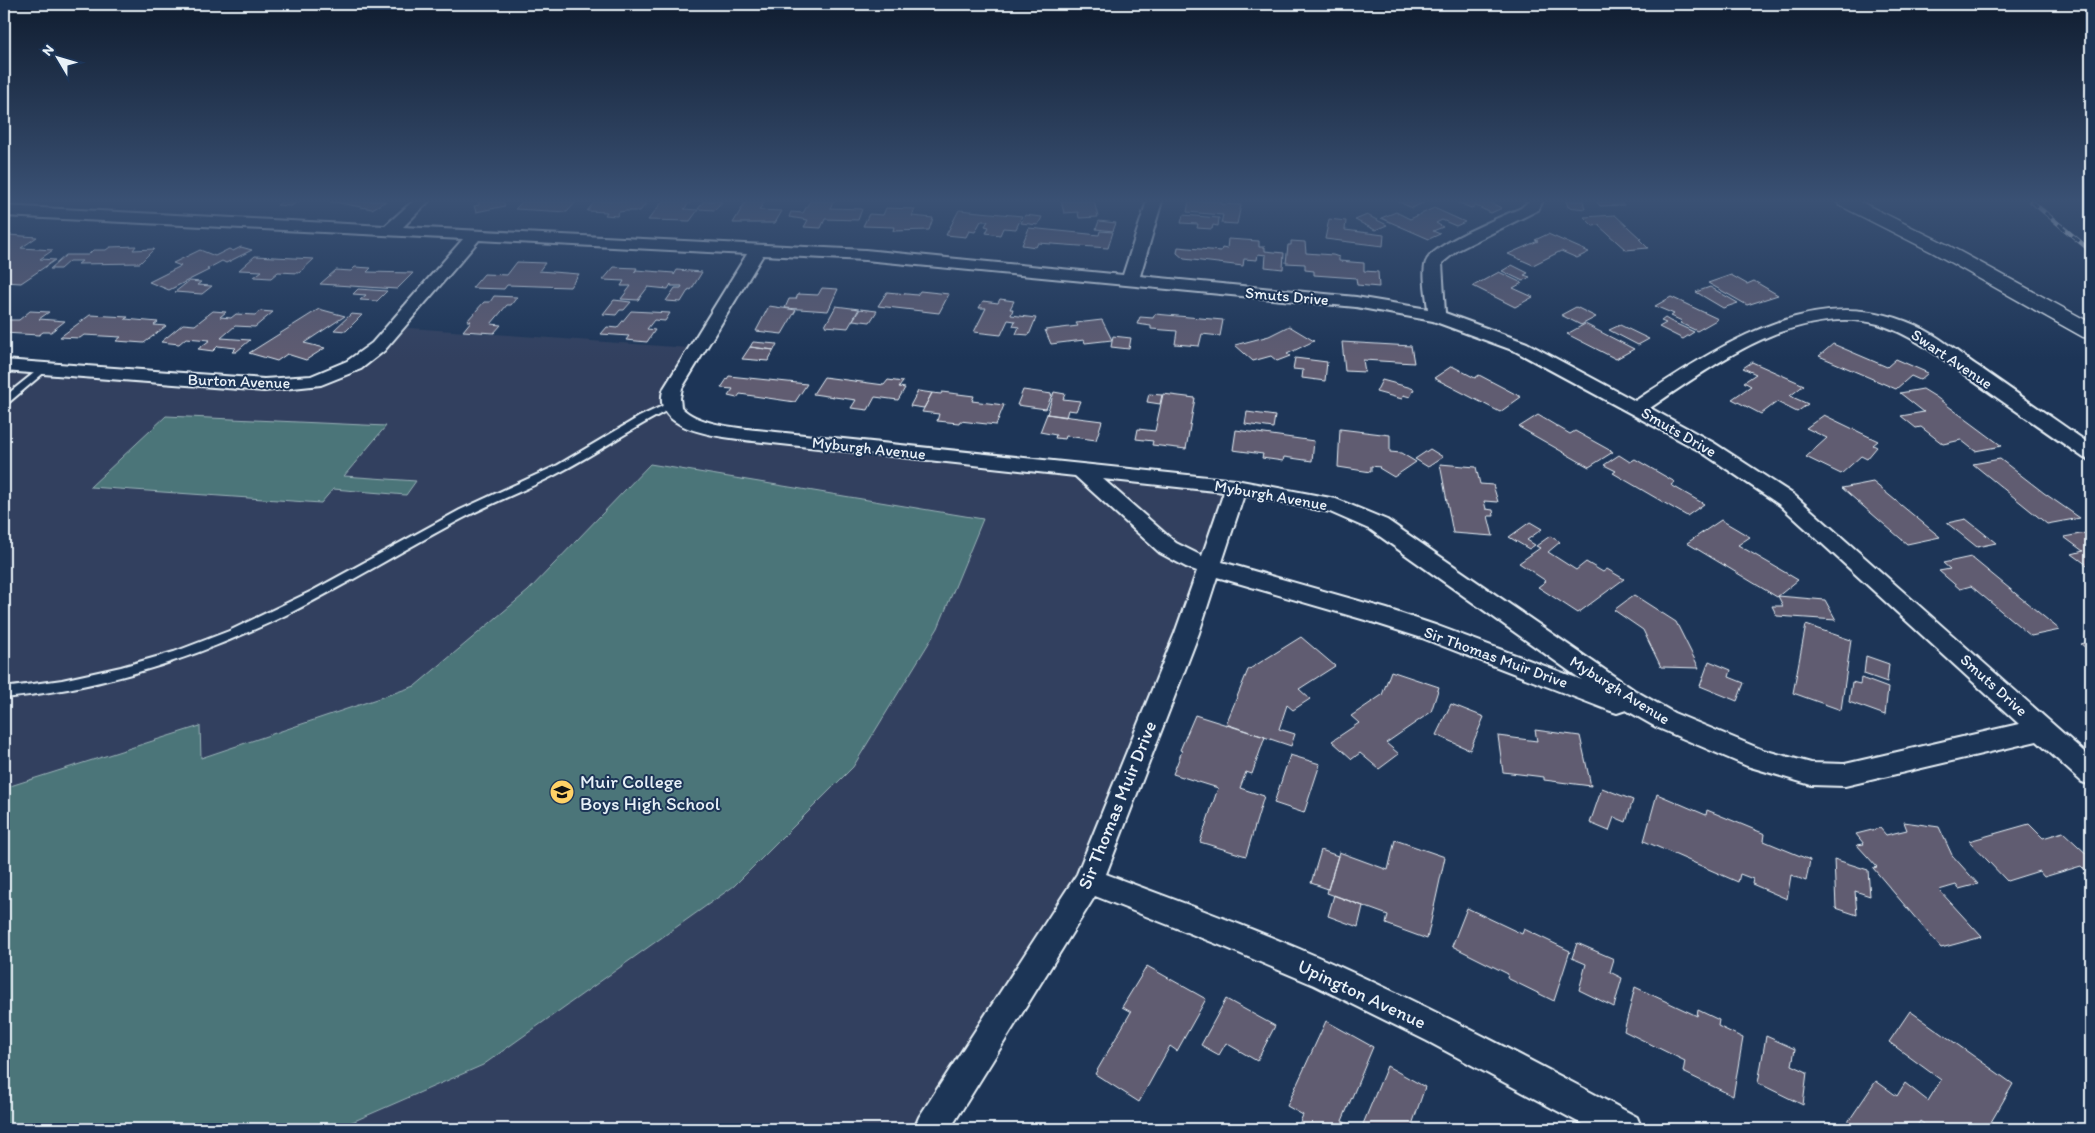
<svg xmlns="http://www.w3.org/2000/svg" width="2095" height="1133" viewBox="0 0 2095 1133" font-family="Itim,sans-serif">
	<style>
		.built { fill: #31415f }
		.green { fill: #4b7479; stroke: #9ab2b8 }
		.building { fill: #615c71; stroke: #e8f1f8 }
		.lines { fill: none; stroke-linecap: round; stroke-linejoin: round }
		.lane-casing { stroke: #e8f1f8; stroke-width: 4 }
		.street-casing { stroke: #e8f1f8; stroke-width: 4 }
		.secondary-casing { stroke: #e8f1f8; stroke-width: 3 }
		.lane { fill: #1d3557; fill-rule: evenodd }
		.street { fill: #1d3557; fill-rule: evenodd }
		.secondary { fill: #1d3557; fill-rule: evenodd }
		.rail-casing { stroke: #e8f1f8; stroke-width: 4.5 }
		.rail { stroke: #1d3557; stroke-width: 3; stroke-dasharray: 9; stroke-linecap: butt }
		.labels { text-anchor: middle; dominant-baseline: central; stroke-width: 4; stroke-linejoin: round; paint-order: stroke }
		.street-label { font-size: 16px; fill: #e8f1f8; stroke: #1d3557 }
		.near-poi-label { font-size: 19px; fill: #e8f1f8; stroke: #1d3557; text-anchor: start }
		.near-street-label { font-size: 19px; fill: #e8f1f8; stroke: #1d3557 }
	</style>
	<rect width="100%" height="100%" fill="#1d3557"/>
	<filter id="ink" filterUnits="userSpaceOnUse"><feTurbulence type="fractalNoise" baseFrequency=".02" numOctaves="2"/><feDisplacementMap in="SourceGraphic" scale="10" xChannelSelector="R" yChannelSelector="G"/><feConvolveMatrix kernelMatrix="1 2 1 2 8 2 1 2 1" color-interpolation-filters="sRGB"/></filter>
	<g filter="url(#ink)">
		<path class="built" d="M396 327 703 349 676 387 677 412 722 432 1239 487 1087 879 981 1058 935 1129H4V369L267 386 348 368Z"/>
		<path class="green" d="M166 416 386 426 344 476 416 481 406 495 333 489 321 503 90 487Z
			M650 464 983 519 938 628 853 767 734 886 483 1065 336 1129H4V788L200 726 201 758 415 686 528 591Z"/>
		<path class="building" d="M283 201H299L291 206 277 205Z
			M329 201H386L372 209Z
			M478 201H503L505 206 476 212 474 206 479 205Z
			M523 201H577L567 212 515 209Z
			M595 201H648L640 211H626L619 212 617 216 605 215 607 212 587 211Z
			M663 201H691L684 209 698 210 690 221 648 220Z
			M704 201H722L715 210 698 209Z
			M746 201H765L759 210 782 211 775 223H733Z
			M810 201H834L830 208 862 209 858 220 825 219 821 228 804 227 808 220 789 217 791 212 803 213Z
			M1061 201H1094L1098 217 1079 218 1078 212 1064 213Z
			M1189 201H1221L1220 204 1241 205 1237 224 1221 223 1223 215 1187 212Z
			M1397 201H1422L1425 202 1412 208Z
			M1455 201H1486L1502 208 1491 213 1476 206 1471 208Z
			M1566 201H1583L1585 209 1568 207Z
			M1596 201H1620L1624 205 1600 206Z
			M886 208 915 209 912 216 933 218 929 230 893 231 894 227 863 226 869 214 883 215Z
			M1434 208 1465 222 1456 226 1442 220 1436 223 1443 227 1433 231 1440 234 1429 239 1381 218 1396 212 1410 219Z
			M959 210 1012 215 1022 216 1016 229 1003 228 1000 235 986 233 989 227 985 226 988 221H981L975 232 969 231 966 237 946 235Z
			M1025 215 1042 217 1038 225 1021 223Z
			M1183 215 1219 218 1218 226 1213 225 1212 229 1197 228 1198 224 1181 223Z
			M1367 215 1387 225 1375 230 1355 220Z
			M1615 215 1641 239H1639L1648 248 1626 250 1598 225H1600L1593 226 1584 217Z
			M1329 219 1346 221 1345 230 1384 235 1383 246 1325 239Z
			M1099 221 1116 223 1113 231 1096 229Z
			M1029 228 1099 235 1100 231 1113 232 1108 248 1038 243 1036 247 1022 245Z
			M1548 234 1589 252 1577 258 1561 251 1533 265 1508 254 1538 241 1535 240Z
			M9 235 37 237 21 248 53 250 40 259 55 260 21 283 4 282V239Z
			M1228 239 1259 241V247H1265V251L1284 253 1283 269 1265 267 1266 255 1258 254 1257 260 1244 259 1243 266 1184 259 1177 253 1178 247 1221 251 1222 248 1227 249Z
			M1291 241 1305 242 1306 253 1333 255 1339 257V261L1364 263V271L1378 272 1379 287 1357 285 1356 278 1314 275V271L1305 270V264L1286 263 1288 245H1291Z
			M136 246 133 250 154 249 140 263 78 264 82 261H69L60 269H50L66 255H88L93 250H106L110 247Z
			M241 247 252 250 226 263 222 261 207 269 209 270 169 290 149 282 181 266 173 263 200 250 215 256 229 249 233 251Z
			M255 256 314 259 299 273 278 272 271 278 254 277 262 271 239 270Z
			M517 262 545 263 539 271 579 274 570 287 507 285 504 289 472 288 484 274 507 275Z
			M1512 265 1528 273 1524 275 1530 277 1523 281 1502 271Z
			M355 267 371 268 367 272 413 273 397 289 320 284 336 270 351 271Z
			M614 267 637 268 634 273 636 270 674 273V275L677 270 702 272 691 290 689 289 681 302 666 301 675 288H681L682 286H671V284L668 289 648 287 638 300 621 299 631 286H621L624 281 603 280Z
			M1499 272 1522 283 1513 288 1533 297 1515 307 1473 286Z
			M1731 275 1747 284 1754 281 1778 295 1747 305 1708 283Z
			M189 281 201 282 197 285 212 286 202 294 175 292Z
			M1710 287 1738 303 1723 308 1696 292Z
			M822 288 838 289 828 311 785 308 789 299H796L798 294 818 295Z
			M358 289 387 291 377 301 360 300 366 295 353 294Z
			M920 291 949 294 939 313 878 306 887 292 917 295Z
			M494 296 517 297 511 305H507L491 324 501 325 494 333 463 331 471 321H467L484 302H490Z
			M1671 297 1718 319 1697 331 1680 323 1682 321 1671 316 1674 314 1655 306Z
			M1000 299 1014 301 1010 309H1013L1011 315 1036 318 1029 335 1016 334 1019 327 1013 326 1015 321 1008 320 1001 335 974 332 986 308H979L983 301 998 303Z
			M614 300 631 302 624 310H620L616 315 603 314Z
			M769 306 796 310 782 334 756 331Z
			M836 306 859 309 848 328 825 326Z
			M1576 307 1596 317 1581 325 1561 315Z
			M319 309 345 316 304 343 325 348 306 360 287 354 277 361 249 353Z
			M860 309 877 311 870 322 853 320Z
			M30 311 49 312 39 319 65 321 51 332H43L39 335 4 333V320H19Z
			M213 311 226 312 220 317 231 318 236 314 255 315 260 311 273 312 255 327 235 326 221 338 250 340 236 352H232L236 348 218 346 213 351 198 349 210 340 186 338 179 344 161 342 183 324 195 325Z
			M631 311 670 313 665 321 654 320 647 329 655 330 647 342 626 340 629 336 601 334 607 327 617 328Z
			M351 314 362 315 346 331 334 330Z
			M1155 314 1223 320 1220 336 1202 334 1199 346 1175 344 1177 331 1151 329V326L1137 324 1140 317 1153 318Z
			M90 315 128 317 125 319 158 322 154 325 166 326 144 343 116 341 121 337 84 335 80 338 60 337Z
			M1665 318 1670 321 1694 332 1683 339 1659 327 1666 323 1661 321Z
			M1102 320 1112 340 1085 343 1084 340 1051 344 1045 330 1078 326 1076 323Z
			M1585 324 1634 349 1616 359 1567 334Z
			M1620 325 1649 339 1638 345 1609 330Z
			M1289 326 1314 341 1287 354 1290 356 1277 361 1271 356 1253 361 1235 345 1269 336Z
			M1113 336 1131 338 1129 349 1111 347Z
			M753 342 777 344 774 350 750 347Z
			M1342 342 1411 346 1414 363 1363 360 1365 372 1345 371Z
			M1833 344 1887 367 1896 359 1928 373 1920 380 1911 376 1896 389 1819 356Z
			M750 347 774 350 768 361 742 359Z
			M1295 358 1327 362 1325 381 1302 378 1303 370 1293 369Z
			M1752 362 1804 385 1790 396 1808 404 1797 412 1777 402 1761 414 1732 399 1751 386 1744 382 1756 374 1743 368Z
			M1452 366 1475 378 1479 375 1521 397 1500 412 1434 378Z
			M729 376 807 384 795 402 740 394 737 398 728 396 733 389 721 388Z
			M824 377 884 385 888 380 903 382 899 387 905 388 898 400 875 397 868 410 851 408 856 400 813 394Z
			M1382 380 1408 387 1414 389 1410 397 1403 395 1402 399 1376 392Z
			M1923 389 1936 397 2002 446 1975 451 1961 440 1943 444 1921 427 1916 428 1901 416 1924 412 1900 393Z
			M1023 390 1052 394 1046 409 1017 405Z
			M918 391 932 393 924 408 910 406Z
			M942 392 974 396 972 401 1004 405 996 425 960 421 959 423 937 421 939 414 922 412 932 393 941 394Z
			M1054 392 1065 394 1063 399 1080 401 1076 411 1068 410 1066 417 1047 414Z
			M1149 394 1162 395 1160 404 1147 402Z
			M1163 394 1195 398 1186 449 1152 445 1153 441 1136 439 1138 429 1155 431Z
			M1247 412 1275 416 1273 428 1245 424Z
			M1047 414 1102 421 1096 440 1066 436 1065 439 1055 438 1056 435 1040 432Z
			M1538 415 1570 434 1575 431 1613 452 1589 467 1519 427Z
			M1824 415 1878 441 1873 445 1877 447 1867 459 1861 456 1841 474 1806 457 1827 438 1806 428Z
			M1340 429 1390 435V452L1401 453 1416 462 1394 477 1379 468 1380 467 1371 466V472L1338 467Z
			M1236 430 1314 441 1312 461 1284 457 1283 461 1262 458 1263 454 1233 450Z
			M1430 449 1443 457 1428 467 1415 459Z
			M1619 455 1630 462 1635 459 1675 482 1671 485 1704 504 1687 516 1613 473 1616 471 1604 465Z
			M2000 459 2044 493 2080 518 2047 524 1973 464Z
			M1440 464 1476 467 1480 484 1493 485 1498 502 1484 501 1486 509 1493 510 1494 516H1488L1493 536 1453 533Z
			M1873 482 1940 537 1907 544 1842 488Z
			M1966 519 1996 543 1977 547 1947 523Z
			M1721 520 1750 537 1738 545 1798 580 1777 597 1687 543Z
			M1530 522 1542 529 1527 540 1535 545 1529 549 1509 537Z
			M2091 532V567H2090L2072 554 2083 551 2064 537Z
			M1550 536 1560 542 1548 552 1576 570 1586 562 1603 572 1607 569 1624 579 1578 613 1538 587 1546 581 1519 563 1540 548 1536 546Z
			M1971 557 2060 630 2031 636 1971 586 1960 589 1939 571 1950 569 1943 563Z
			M1634 595 1676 622 1699 668 1661 667 1643 630 1614 610Z
			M1778 596 1825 600 1836 620 1777 616 1772 606H1783Z
			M1806 625 1851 640 1841 710 1793 693Z
			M1301 637 1335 666 1299 689 1310 699 1293 710 1287 705 1279 729 1295 734 1291 746 1226 724 1248 670Z
			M2091 641V652L2081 644Z
			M1866 656 1889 664 1887 682 1864 674Z
			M1709 661 1731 670 1729 677 1744 683 1737 701 1700 686Z
			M1391 671 1439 687 1431 712 1386 743 1399 754 1379 769 1360 753 1352 759 1332 741 1359 723 1351 716 1382 695Z
			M1861 678 1888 688 1885 715 1849 702 1852 682 1860 684Z
			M1451 704 1484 717 1470 750 1436 735Z
			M1195 715 1265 737 1252 774 1246 772 1240 788 1264 796 1246 856 1200 842 1218 788 1173 774 1182 751 1180 750Z
			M1535 730 1580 736 1591 786 1544 780V777L1503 772 1498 736 1537 741Z
			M1290 755 1320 764 1304 813 1274 803Z
			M1602 788 1633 800 1626 822 1614 817 1609 831 1590 823Z
			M1657 794 1706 815 1707 810 1765 834 1764 841 1810 860 1806 881 1791 875 1787 899 1752 884 1753 879 1740 874 1738 882 1644 841Z
			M1904 822 1939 827 1952 855 1978 884 1959 889 1956 885 1939 890 1982 937 1941 948 1873 868 1877 867 1857 845 1864 844 1856 834 1880 828 1886 835 1907 830Z
			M2029 824 2043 838 2063 832 2091 858V881L2083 873 2087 872 2081 866 2044 877 2039 871 2007 881 1969 841Z
			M1395 840 1445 857 1427 939 1386 924 1388 915 1327 893 1339 852 1388 870Z
			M1321 850 1338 856 1328 889 1311 883Z
			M1834 859 1868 870 1870 896 1855 891 1857 915 1836 908Z
			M1334 895 1363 906 1358 927 1328 916Z
			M1467 908 1522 934 1524 929 1570 951 1554 1001 1507 978 1508 974 1452 946Z
			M1577 943 1614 959 1610 972 1622 978 1614 1007 1579 990 1586 964 1572 958Z
			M1147 966 1206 999 1177 1051 1170 1046 1139 1102 1095 1074 1131 1012 1122 1007Z
			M1635 987 1695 1015 1697 1016 1698 1010 1719 1020 1718 1026 1743 1038 1733 1096 1683 1072 1685 1061 1624 1031Z
			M1226 999 1275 1026 1257 1061 1226 1043 1219 1055 1201 1045Z
			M1910 1011 2013 1084 1987 1129H1930L1920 1121 1915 1129H1858L1848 1122 1876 1081 1897 1096 1905 1083 1928 1101 1941 1080 1889 1042Z
			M1326 1021 1373 1047 1342 1121 1350 1125 1348 1129H1297L1303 1115 1287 1106Z
			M1766 1036 1795 1049 1792 1065 1807 1072 1803 1105 1758 1083Z
			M1387 1066 1425 1087 1412 1125 1420 1129H1361Z"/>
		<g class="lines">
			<defs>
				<path id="lane" d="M44 365 49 368 47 370 7 404 4 405V397Z
					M671 402 674 403 676 405 674 407C637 425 603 449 566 469 530 489 490 503 454 523 400 552 347 584 292 612 202 656 104 689 4 698V688L62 680 121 667 174 652 229 631 312 591 460 510 558 465 639 417Z"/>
				<path id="street" d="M413 201H429L403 227 865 250 1123 275 1147 201H1162L1140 276 1356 297 1428 309C1427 298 1421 269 1427 260 1436 243 1501 217 1521 208L1529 201H1543L1538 210 1458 250 1442 263 1445 313 1527 343 1635 401C1721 345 1821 275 1925 330 1944 340 1961 355 1979 367 2016 393 2054 419 2091 445V460L2084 458C2047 432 2009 406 1972 380 1942 359 1914 335 1878 324 1845 315 1808 322 1777 333 1731 351 1690 381 1650 408L1714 443 1794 495 2091 758V785L2082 782 2037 741 1845 786 1811 785 1747 766 1656 727 1626 710 1617 713 1608 710 1422 638 1372 622 1217 577 1199 633 1106 874C1183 903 1261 931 1336 965 1438 1011 1538 1064 1637 1117L1642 1129H1591L1427 1041 1314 985 1227 948 1095 896 950 1129H914L919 1117 1077 874 1175 633 1197 571 1186 567 1160 553 1075 476 753 441C724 437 648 432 664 388L747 254 479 240 384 351 361 369 321 385 264 391 4 371V360L264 379 311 376 347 361 372 343 463 239 4 216V206L385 226ZM763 255 865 260 1356 307 1433 321 1515 351 1700 451 1780 505 2019 724 1845 764 1811 763 1763 750 1674 713 1634 690 1387 520 1336 499 1236 480 776 432C750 429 699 427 681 407L680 398 682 388ZM1103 479 1224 492 1202 556 1176 543ZM1244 495 1330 512 1371 530 1582 680 1438 626 1387 609 1222 562Z"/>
				<path id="secondary" d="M1837 201H1859L1946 244 2091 323V338L2083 337 1932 252 1839 205Z"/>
			</defs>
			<use href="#lane" class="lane-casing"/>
			<use href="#street" class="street-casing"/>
			<use href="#secondary" class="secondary-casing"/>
			<use href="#lane" class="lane"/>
			<use href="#street" class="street"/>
			<use href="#secondary" class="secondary"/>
			<defs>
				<path id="rail" d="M2031 201 2091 251"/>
			</defs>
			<use href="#rail" class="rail-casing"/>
			<use href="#rail" class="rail"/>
		</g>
	</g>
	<linearGradient id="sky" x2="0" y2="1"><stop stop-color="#101d30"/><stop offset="0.56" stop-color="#3a5174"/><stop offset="1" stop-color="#3a5174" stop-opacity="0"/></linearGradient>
	<rect width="2095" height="359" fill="url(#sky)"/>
	<defs>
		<symbol id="school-disc" viewBox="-11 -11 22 22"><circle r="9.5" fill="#ffd166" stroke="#1d3557"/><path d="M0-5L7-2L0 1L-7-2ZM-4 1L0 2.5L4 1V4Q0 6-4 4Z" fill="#111"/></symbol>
	</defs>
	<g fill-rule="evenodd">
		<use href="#school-disc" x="548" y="778" width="28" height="28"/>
	</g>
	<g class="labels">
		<g class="street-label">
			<text transform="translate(1287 296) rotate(5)">Smuts Drive</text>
			<text transform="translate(1952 359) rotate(34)">Swart Avenue</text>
			<text transform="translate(239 381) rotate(2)">Burton Avenue</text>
			<text transform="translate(1679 432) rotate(30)">Smuts Drive</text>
			<text transform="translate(869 448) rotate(6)">Myburgh Avenue</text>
			<text transform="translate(1271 495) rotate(10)">Myburgh Avenue</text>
			<text transform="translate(1496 657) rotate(20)">Sir Thomas Muir Drive</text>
			<text transform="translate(1994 685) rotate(42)">Smuts Drive</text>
			<text transform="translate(1620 690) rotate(32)">Myburgh Avenue</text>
		</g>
		<g class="near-poi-label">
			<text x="580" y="781">Muir College<tspan x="580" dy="22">Boys High School</tspan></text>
		</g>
		<g class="near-street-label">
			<text transform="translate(1117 805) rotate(-68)">Sir Thomas Muir Drive</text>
			<text transform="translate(1362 994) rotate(25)">Upington Avenue</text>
		</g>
	</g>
	<rect width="2095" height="1133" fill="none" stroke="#1d3557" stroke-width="20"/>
	<rect x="10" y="10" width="2075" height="1113" fill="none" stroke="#e8f1f8" stroke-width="2" filter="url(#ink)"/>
	<g transform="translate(58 58) rotate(308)" stroke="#1d3557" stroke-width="4" paint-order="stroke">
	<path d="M0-4L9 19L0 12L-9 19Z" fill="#e8f1f8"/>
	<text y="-8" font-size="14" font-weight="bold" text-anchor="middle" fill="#e8f1f8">N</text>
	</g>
</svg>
